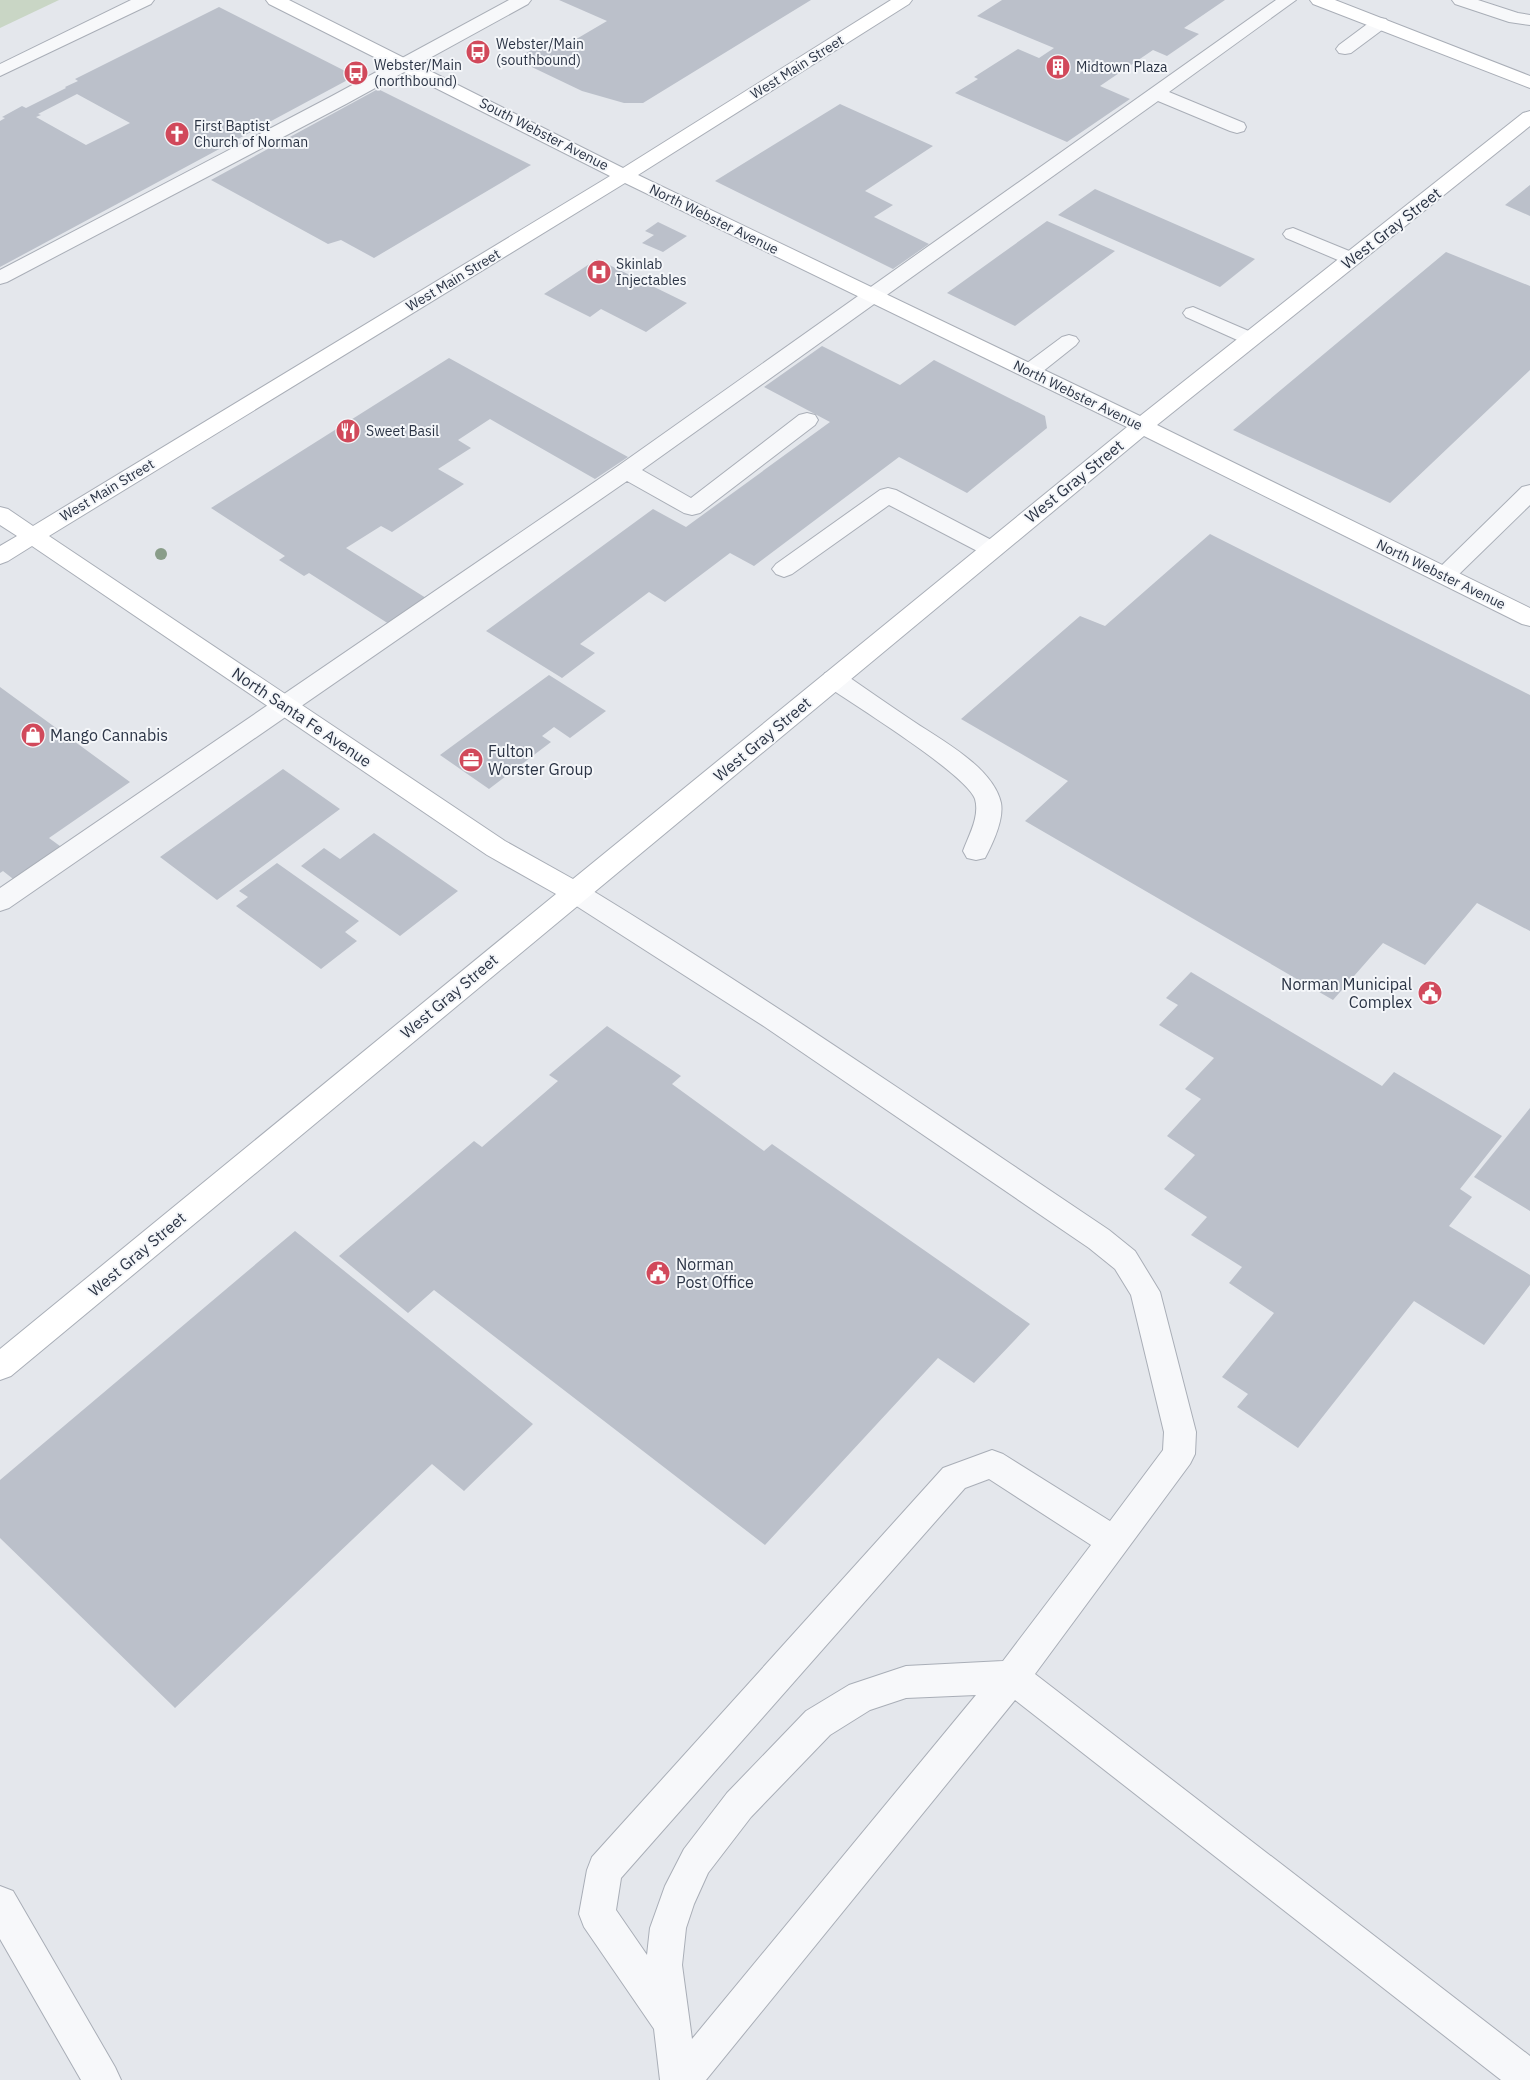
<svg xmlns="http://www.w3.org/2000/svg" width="1530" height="2080" viewBox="0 0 1530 2080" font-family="'IBM Plex Sans',sans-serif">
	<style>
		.green { fill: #c9d6c5 }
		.building { fill: #bbc0ca; fill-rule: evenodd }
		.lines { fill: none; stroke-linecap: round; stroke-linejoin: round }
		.lane-casing { stroke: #a9aeb7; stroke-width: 2 }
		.street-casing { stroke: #a9aeb7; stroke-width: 2 }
		.secondary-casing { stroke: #a9aeb7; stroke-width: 2 }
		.lane { fill: #f7f8fa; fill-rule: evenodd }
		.street { fill: #f7f8fa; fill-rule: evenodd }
		.secondary { fill: #fff; fill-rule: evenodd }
		.tree { fill: #899d89 }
		.labels { text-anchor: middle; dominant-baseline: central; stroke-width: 4; stroke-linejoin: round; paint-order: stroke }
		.far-poi-label { font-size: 14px; fill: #2b3445; stroke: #f4f6f9; text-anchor: start }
		.far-street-label { font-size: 14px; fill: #2b3445; stroke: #f4f6f9 }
		.street-label { font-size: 16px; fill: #2b3445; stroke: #f4f6f9 }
		.poi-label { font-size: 16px; fill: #2b3445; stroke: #f4f6f9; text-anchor: start }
	</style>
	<rect width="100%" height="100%" fill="#e4e7ec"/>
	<path class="green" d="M0 0H59L0 28Z"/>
	<path class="building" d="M559 0H811L643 103H624L582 91 515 59 543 44 561 48 607 21Z
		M1002 0H1225L1184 28 1199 34 1167 56 1153 50 1100 86 1130 99 1067 142 955 93 978 79 974 77 1018 49 1039 58 1054 48 977 16Z
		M219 7 355 76 0 267V121L5 118 2 117 22 106 26 108 66 88 65 87 78 81 75 79ZM77 94 130 123 86 145 36 117 41 115 38 114Z
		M378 89 531 165 374 258 341 240 328 244 211 180Z
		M840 104 933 146 865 191 893 205 874 217 929 244 893 269 715 181Z
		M1530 185V216L1505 205Z
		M1095 189 1255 259 1220 287 1058 215Z
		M1047 221 1115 251 1015 326 947 293Z
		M658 222 687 236 663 252 642 243 654 235 645 231Z
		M1446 252 1530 286V370L1390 503 1233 430Z
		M597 259 687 303 646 332 601 309 590 317 544 294Z
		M822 346 900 385 934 360 1045 416 1047 428 967 493 899 457 754 566 730 553 665 602 649 592 580 644 595 653 562 678 486 631 653 509 686 527 830 422 764 387Z
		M449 358 628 457 595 479 490 419 458 440 471 448 438 469 464 484 392 532 381 526 346 548 426 598 389 624 309 573 304 576 279 560 285 556 211 508Z
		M1210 534 1530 695V931L1477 903 1425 965 1383 943 1333 1000 1025 821 1068 781 961 719 1080 616 1105 626Z
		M549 675 606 711 570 738 554 727 542 736 551 742 489 789 440 755Z
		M0 687 130 782 49 838 64 849 17 882 3 871 0 873Z
		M283 769 340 809 217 900 160 857Z
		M374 833 458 891 400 936 301 866 324 848 340 859Z
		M277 863 359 921 345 932 357 941 321 969 236 906 248 897 239 891Z
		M1191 972 1382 1086 1394 1072 1502 1136 1460 1189 1472 1197 1449 1226 1530 1275V1285L1484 1345 1414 1301 1298 1448 1237 1407 1248 1394 1222 1377 1274 1313 1229 1283 1242 1267 1191 1235 1207 1217 1164 1189 1195 1155 1167 1136 1201 1099 1185 1089 1214 1058 1159 1025 1178 1005 1166 998Z
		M607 1026 681 1076 672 1084 764 1151 772 1144 1030 1324 974 1383 938 1358 765 1545 434 1290 408 1313 339 1256 474 1141 482 1147 558 1081 549 1075Z
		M1530 1108V1211L1474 1177Z
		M295 1231 533 1424 464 1491 432 1464 175 1708 0 1538V1480Z"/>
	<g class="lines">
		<defs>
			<path id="lane" d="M509 0H531L528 4 346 104 7 282 0 284V270L332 96Z
				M1276 0H1296L1169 92 1244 123 1246 127 1244 131 1237 133 1230 131 1158 101 642 470 691 498 799 415 807 413 815 415 818 420 815 425 700 513 692 515 684 513 627 481 9 908 0 911V888L618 466Z
				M1452 0H1478L1518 13 1530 15V25L1509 22 1455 4Z
				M1380 18 1386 19 1389 23 1386 27 1351 53 1345 54 1339 53 1336 49 1339 45 1374 19Z
				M1293 228 1359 255 1362 259 1359 263 1352 265 1345 263 1286 238 1283 234 1286 230Z
				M1193 307 1258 335 1261 339 1258 343 1251 345 1244 343 1186 317 1183 313 1186 309Z
				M1069 335 1076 337 1079 341 1076 345 1037 376 1030 377 1023 376 1019 371 1023 366 1062 337Z
				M1530 485V505L1453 580 1445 583 1437 580 1433 575 1437 570 1522 487Z
				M888 488 896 490 999 544 1002 549 999 554 991 556 983 554 889 505 792 574 784 577 776 574 772 569 776 564 880 490Z
				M834 671 843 673C866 689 889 705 913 721 941 740 993 767 1001 803 1004 820 993 843 985 858L976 860 967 858 963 851C969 835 980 816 975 799 966 774 853 704 825 685L822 679 825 673Z
				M576 883 585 886C764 995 936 1114 1109 1230L1135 1251 1160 1292 1196 1432 1195 1454 1190 1464 1035 1674 1530 2056V2080H1501L1015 1700 706 2080H660L654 2029 584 1927 579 1914 587 1870 592 1857 943 1468 992 1450 1003 1454 1110 1521 1163 1450 1164 1432 1131 1295 1115 1269 1089 1248 765 1027 567 900 563 893 567 886ZM989 1479 1091 1545 1003 1661 906 1666 849 1685 806 1711 727 1793 684 1849 665 1886 650 1928 647 1955 616 1910 621 1878 965 1488ZM976 1695 692 2039 682 1965 686 1928 694 1904 708 1873 751 1817 830 1735 870 1710 906 1698Z"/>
			<path id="street" d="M131 0H154L151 4 0 76V64Z
				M0 1886 13 1891 115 2067 121 2080H81L0 1939Z"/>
			<path id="secondary" d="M266 0H289L623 168 891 0H912L909 4 638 175 1140 416 1523 113 1530 111V126L1157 425 1530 608V626L1522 624 1144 436 11 1376 0 1380V1349L556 894 487 855 32 546 8 561 0 564V546L17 536 0 525V507L8 509 33 526 610 176 269 4ZM625 183 1127 427 573 879 505 841 49 536Z
				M1310 0H1335L1530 76V88L1313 4Z"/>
		</defs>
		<use href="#lane" class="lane-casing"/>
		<use href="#street" class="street-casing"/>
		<use href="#secondary" class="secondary-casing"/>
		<use href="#lane" class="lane"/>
		<use href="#street" class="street"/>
		<use href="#secondary" class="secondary"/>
	</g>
	<circle class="tree" cx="161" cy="554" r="6"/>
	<defs>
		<symbol id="bus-disc" viewBox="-11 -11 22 22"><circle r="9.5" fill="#d1495b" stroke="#f4f6f9"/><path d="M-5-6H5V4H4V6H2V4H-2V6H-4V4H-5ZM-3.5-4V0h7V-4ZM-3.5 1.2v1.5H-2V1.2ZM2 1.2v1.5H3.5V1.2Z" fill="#fff"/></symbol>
		<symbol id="building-disc" viewBox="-11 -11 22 22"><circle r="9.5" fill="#d1495b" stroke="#f4f6f9"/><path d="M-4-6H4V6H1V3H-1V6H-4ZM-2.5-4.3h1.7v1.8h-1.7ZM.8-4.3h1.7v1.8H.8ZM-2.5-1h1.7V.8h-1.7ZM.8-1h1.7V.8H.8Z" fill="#fff"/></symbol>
		<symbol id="church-disc" viewBox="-11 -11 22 22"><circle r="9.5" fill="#d1495b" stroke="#f4f6f9"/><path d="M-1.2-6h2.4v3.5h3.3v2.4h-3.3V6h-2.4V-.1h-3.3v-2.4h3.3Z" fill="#fff"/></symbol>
		<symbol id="hospital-disc" viewBox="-11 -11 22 22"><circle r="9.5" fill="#d1495b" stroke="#f4f6f9"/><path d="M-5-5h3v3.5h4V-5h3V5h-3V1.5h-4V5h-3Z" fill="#fff"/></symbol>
		<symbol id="restaurant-disc" viewBox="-11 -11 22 22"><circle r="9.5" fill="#d1495b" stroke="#f4f6f9"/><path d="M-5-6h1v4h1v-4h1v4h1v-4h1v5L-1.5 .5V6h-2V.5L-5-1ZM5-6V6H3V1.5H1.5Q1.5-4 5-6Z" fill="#fff"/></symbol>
		<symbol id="shop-disc" viewBox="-11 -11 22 22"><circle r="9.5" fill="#d1495b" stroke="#f4f6f9"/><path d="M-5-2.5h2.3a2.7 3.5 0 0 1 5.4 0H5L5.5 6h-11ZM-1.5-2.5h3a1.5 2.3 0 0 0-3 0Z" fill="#fff"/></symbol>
		<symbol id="office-disc" viewBox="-11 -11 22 22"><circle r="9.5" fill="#d1495b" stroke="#f4f6f9"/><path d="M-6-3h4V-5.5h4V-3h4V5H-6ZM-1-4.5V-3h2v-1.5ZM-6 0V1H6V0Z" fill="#fff"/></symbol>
		<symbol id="civic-disc" viewBox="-11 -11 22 22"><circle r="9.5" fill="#d1495b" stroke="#f4f6f9"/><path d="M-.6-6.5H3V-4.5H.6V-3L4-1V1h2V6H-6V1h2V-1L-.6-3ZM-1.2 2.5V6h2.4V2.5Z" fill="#fff"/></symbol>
	</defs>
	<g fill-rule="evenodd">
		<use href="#bus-disc" x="464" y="38" width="28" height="28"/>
		<use href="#building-disc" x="1044" y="53" width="28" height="28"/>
		<use href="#bus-disc" x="342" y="59" width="28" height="28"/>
		<use href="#church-disc" x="163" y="120" width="28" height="28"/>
		<use href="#hospital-disc" x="585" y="258" width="28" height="28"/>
		<use href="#restaurant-disc" x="334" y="417" width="28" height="28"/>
		<use href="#shop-disc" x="19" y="721" width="28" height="28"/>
		<use href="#office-disc" x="457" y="746" width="28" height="28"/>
		<use href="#civic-disc" x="1416" y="979" width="28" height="28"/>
		<use href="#civic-disc" x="644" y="1259" width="28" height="28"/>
	</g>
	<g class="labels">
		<g class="far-poi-label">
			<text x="496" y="44">Webster/Main<tspan x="496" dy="16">(southbound)</tspan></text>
			<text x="374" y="65">Webster/Main<tspan x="374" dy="16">(northbound)</tspan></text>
			<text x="1076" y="67">Midtown Plaza</text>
			<text x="194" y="126">First Baptist<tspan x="194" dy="16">Church of Norman</tspan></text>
			<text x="616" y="264">Skinlab<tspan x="616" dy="16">Injectables</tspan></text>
			<text x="366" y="431">Sweet Basil</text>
		</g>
		<g class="far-street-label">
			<text transform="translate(797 67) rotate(-32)">West Main Street</text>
			<text transform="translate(544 134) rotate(27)">South Webster Avenue</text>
			<text transform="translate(714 219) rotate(26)">North Webster Avenue</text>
			<text transform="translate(453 280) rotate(-31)">West Main Street</text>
			<text transform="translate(1078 395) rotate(26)">North Webster Avenue</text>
			<text transform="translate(107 490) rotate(-31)">West Main Street</text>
			<text transform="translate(1441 574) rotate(26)">North Webster Avenue</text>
		</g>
		<g class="street-label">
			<text transform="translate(1391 228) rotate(-38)">West Gray Street</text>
			<text transform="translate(1074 481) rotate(-39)">West Gray Street</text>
			<text transform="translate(302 717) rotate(34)">North Santa Fe Avenue</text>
			<text transform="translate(762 739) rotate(-40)">West Gray Street</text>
			<text transform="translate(449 996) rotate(-40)">West Gray Street</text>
			<text transform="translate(137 1254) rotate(-40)">West Gray Street</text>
		</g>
		<g class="poi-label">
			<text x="50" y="735">Mango Cannabis</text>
			<text x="488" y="751">Fulton<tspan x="488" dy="18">Worster Group</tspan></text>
			<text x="1412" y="984" text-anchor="end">Norman Municipal<tspan x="1412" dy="18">Complex</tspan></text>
			<text x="676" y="1264">Norman<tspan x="676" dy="18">Post Office</tspan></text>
		</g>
	</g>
</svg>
